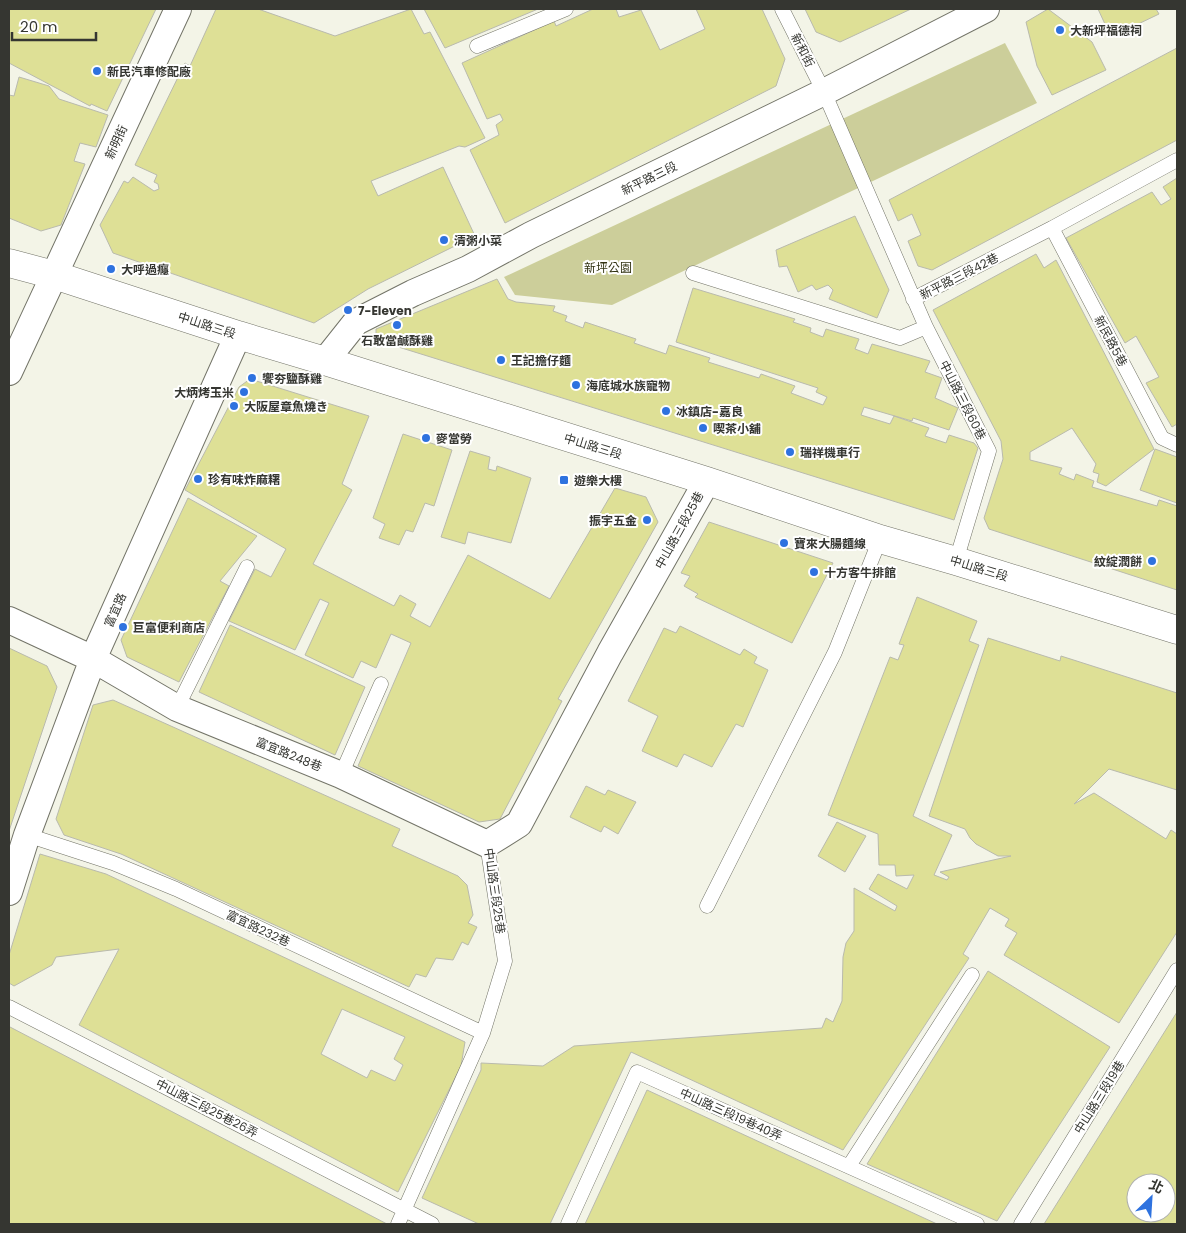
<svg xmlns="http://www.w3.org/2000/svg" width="1186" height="1233" viewBox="0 0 1186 1233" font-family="Poppins,'Noto Sans TC','Noto Sans JP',sans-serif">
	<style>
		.green { fill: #ccce9a }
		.building { fill: #dee096; stroke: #b9baad; fill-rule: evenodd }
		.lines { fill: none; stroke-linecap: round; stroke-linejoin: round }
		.lane-casing { stroke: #737468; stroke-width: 15 }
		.street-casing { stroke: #737468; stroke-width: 28 }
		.secondary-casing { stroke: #737468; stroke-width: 29 }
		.lane { stroke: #fff; stroke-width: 14 }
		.street { stroke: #fff; stroke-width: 26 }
		.secondary { stroke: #fff; stroke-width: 28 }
		.poi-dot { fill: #2e72df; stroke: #fff; stroke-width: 2 }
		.labels { text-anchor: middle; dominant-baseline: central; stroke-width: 4; stroke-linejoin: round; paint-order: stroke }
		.poi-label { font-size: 12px; font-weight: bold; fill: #353631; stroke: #fff; text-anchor: start }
		.street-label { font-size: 12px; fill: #353631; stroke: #fff }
		.park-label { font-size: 12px; fill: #323313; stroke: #fff }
	</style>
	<rect width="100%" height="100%" fill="#f3f4e7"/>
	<path class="green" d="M1005 43 1037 103 612 305 515 295 504 277Z"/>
	<path class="building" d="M9 9H156L107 111 91 104 90 106 9 63Z
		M216 9H258L335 36 411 9 424 34 430 32 485 138 465 147 459 146 371 181 378 196 443 167 475 236 368 289 314 323 113 253 100 225 124 181 128 183 133 177 154 191 159 189 158 184 154 182 157 175 135 165 185 63 190 66Z
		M424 9H538L445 48Z
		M593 9H616L619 17 641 10 660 50 705 29 696 9H762L785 59 776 86 505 223 470 150 499 135 496 125 503 120 500 114 487 119 462 63 554 21 556 26Z
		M805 9H911L840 42 816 32Z
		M1048 9 1092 42 1106 70 1052 95 1037 66 1026 22Z
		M1098 9H1156L1159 14 1111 37Z
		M1177 48V140L932 270 918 266 908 241 921 235 912 214 898 221 889 200Z
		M19 77 49 86 59 99 108 115 96 147 80 143 74 161 85 164 61 225 41 231 9 218V95L14 96Z
		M1177 178V424L1172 427 1146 383 1159 377 1136 336 1125 343 1066 238 1152 192 1161 205 1171 199 1163 187Z
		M855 216 889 290 877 318 829 299 833 290 828 285 816 290 812 285 798 292 787 266 779 267 776 250Z
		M1036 254 1044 268 1056 260 1154 449 1106 486 1097 482 1099 474 1093 472 1096 464 1072 428 1030 452V460L1062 468 1059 474 1074 480 1076 474 1094 481 1092 487 1157 506 1159 500 1177 506V590L989 529 984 518 1003 459 1001 441 933 310Z
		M497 279 508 299 516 302 555 306 553 311 567 316 565 321 583 328 585 322 636 339 634 343 666 354 669 345 710 358 708 362 759 378 761 374 795 386 791 393 823 405 827 397 816 392 818 388 676 342 693 288 795 319 793 322 811 328 810 332 823 337 826 329 859 339 855 349 868 354 872 344 930 361 925 372 942 378 935 398 958 408 949 430 913 418 912 421 864 407 861 415 890 424 894 416 929 428 925 436 946 443 949 435 974 443 978 448 954 520 376 340V329Z
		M250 379 369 416 342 484 352 490 313 564 394 606 400 595 416 604 410 616 430 627 468 555 550 599 615 488 646 497 658 522 558 699 562 701 500 819 479 822 358 766 411 643 391 634 376 668 361 661 353 678 305 655 329 603 320 599 295 650 229 621 255 569 271 577 286 549 185 490 239 387Z
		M403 434 452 450 434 506 425 503 413 532 406 530 399 545 379 538 385 524 373 518Z
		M1155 449 1177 457V503L1140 490Z
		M470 451 490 457 488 469 496 471 497 466 531 478 511 543 468 532 465 544 441 537Z
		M188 498 257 536 220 581 229 586 179 682 127 657 121 640Z
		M709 522 833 563 792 643 695 597 698 594 684 586 690 576 681 573Z
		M917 597 977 621 969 641 979 645 913 816 952 835 934 875 947 880 949 877 940 872 1011 856H998L976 844 970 838 965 829 929 816 988 638 1060 661 1061 656 1177 693V790L1109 769 1074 804 1094 793 1166 839 1171 830 1177 834V932L1119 1023 1004 955 1017 933 1005 926 1009 919 990 908 963 954 969 958 843 1150 631 1052 550 1224H479L422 1198 481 1070V1063L543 1066 574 1046 822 1028 826 1018 833 1022 842 1001 843 957 846 943 854 931V888L895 911 897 906 869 889 878 874 907 889 914 875 896 876 895 865H879L878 834 828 815 890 657 898 660 904 645 899 644Z
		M230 625 365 687 335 755 199 692Z
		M680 626 740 655 744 649 757 657 754 663 768 670 743 727 736 724 712 767 684 754 677 767 642 751 658 716 628 701 664 628 676 633Z
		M9 648 47 666 57 687 9 831Z
		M113 700 400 829 392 846 458 876 467 885 473 915 468 923 477 927 468 945 462 942 453 960 436 958 426 977 416 974 409 987 121 854 64 835 56 819 93 705Z
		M586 786 605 795 608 790 636 802 618 834 604 826 601 832 570 817Z
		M837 822 866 836 845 872 818 856Z
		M40 854 106 874 465 1042 461 1066 398 1192 79 1025 119 949 56 957 52 965 14 986 9 983V955ZM342 1009 405 1037 394 1059 403 1065 395 1081 371 1070 367 1078 321 1054Z
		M988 971 1110 1047 997 1221 867 1164Z
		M1177 1012V1224H1044ZM1136 1183H1166V1213H1136Z
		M9 1027H10L387 1224H9Z
		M647 1090 937 1224H585Z"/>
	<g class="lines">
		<defs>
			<path id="lane" d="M782 9 824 92 926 327 989 451 956 561
				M477 46 566 9
				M1052 228 1162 438 1177 445
				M693 273 900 338 926 327
				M913 299 1052 228 1177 160
				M177 708 247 567
				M341 775 381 684
				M27 835 113 863 176 889 483 1033
				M707 906 835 652 880 539
				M9 1007 432 1224
				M849 1166 972 975
				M398 1224 483 1033 505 961 487 844
				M568 1224 637 1072 977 1224
				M1021 1224 1177 970"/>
			<path id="street" d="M325 361 356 322 413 293 468 269 531 235 824 92 986 9
				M9 372 178 9
				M9 620 93 659 177 708 341 775 487 844 519 824 610 653 707 481
				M9 892 27 835 93 659 238 335"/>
			<path id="secondary" d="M9 263 54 275 238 335 325 361 707 481 880 539 956 561 1177 630"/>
		</defs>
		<use href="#lane" class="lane-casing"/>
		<use href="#street" class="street-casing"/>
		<use href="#secondary" class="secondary-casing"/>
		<use href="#lane" class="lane"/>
		<use href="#street" class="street"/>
		<use href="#secondary" class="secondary"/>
	</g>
	<g class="poi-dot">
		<circle cx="1060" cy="30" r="5"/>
		<circle cx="97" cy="71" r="5"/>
		<circle cx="444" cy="240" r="5"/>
		<circle cx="111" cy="269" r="5"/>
		<circle cx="348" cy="310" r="5"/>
		<circle cx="397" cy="325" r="5"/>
		<circle cx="501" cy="360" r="5"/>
		<circle cx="252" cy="378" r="5"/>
		<circle cx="576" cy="385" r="5"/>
		<circle cx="244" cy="392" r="5"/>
		<circle cx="234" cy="406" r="5"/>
		<circle cx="666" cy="411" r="5"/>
		<circle cx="703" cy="428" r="5"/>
		<circle cx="426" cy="438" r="5"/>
		<circle cx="790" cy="452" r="5"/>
		<circle cx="198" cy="479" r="5"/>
		<rect x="559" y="475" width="10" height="10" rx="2.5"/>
		<circle cx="647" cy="520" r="5"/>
		<circle cx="784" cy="543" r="5"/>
		<circle cx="1152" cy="561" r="5"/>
		<circle cx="814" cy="572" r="5"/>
		<circle cx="123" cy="627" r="5"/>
	</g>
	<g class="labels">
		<g class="poi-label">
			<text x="1070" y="30">大新坪福德祠</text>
			<text x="107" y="71">新民汽車修配廠</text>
			<text x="454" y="240">清粥小菜</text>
			<text x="121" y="269">大呼過癮</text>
			<text x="358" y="310">7-Eleven</text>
			<text x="397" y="340" text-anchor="middle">石敢當鹹酥雞</text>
			<text x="511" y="360">王記擔仔麵</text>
			<text x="262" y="378">饗夯鹽酥雞</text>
			<text x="586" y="385">海底城水族寵物</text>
			<text x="234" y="392" text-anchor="end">大炳烤玉米</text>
			<text x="244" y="406">大阪屋章魚燒き</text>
			<text x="676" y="411">冰鎮店-嘉良</text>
			<text x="713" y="428">喫茶小舖</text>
			<text x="436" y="438">麥當勞</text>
			<text x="800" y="452">瑞祥機車行</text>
			<text x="208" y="479">珍有味炸麻糬</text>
			<text x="574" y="480">遊樂大樓</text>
			<text x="637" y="520" text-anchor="end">振宇五金</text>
			<text x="794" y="543">寶來大腸麵線</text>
			<text x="1142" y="561" text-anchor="end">紋綻潤餅</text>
			<text x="824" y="572">十方客牛排館</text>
			<text x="133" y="627">巨富便利商店</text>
		</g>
		<g class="street-label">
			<text transform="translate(803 50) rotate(63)">新和街</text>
			<text transform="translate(116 142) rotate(-65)">新明街</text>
			<text transform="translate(649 178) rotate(-26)">新平路三段</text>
			<text transform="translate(959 276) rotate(-27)">新平路三段42巷</text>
			<text transform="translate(207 325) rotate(18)">中山路三段</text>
			<text transform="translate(1111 341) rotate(62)">新民路5巷</text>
			<text transform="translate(963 400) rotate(63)">中山路三段60巷</text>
			<text transform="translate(593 446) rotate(17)">中山路三段</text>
			<text transform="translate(679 530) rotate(-61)">中山路三段25巷</text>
			<text transform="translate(979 568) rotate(17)">中山路三段</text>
			<text transform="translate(115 610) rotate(-66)">富宜路</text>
			<text transform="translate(289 754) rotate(22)">富宜路248巷</text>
			<text transform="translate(495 891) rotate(82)">中山路三段25巷</text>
			<text transform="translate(258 928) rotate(25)">富宜路232巷</text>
			<text transform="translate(1099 1097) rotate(-58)">中山路三段19巷</text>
			<text transform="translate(207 1108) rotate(27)">中山路三段25巷26弄</text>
			<text transform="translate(731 1114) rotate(24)">中山路三段19巷40弄</text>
		</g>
		<g class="park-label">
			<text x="608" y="267">新坪公園</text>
		</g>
	</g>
	<rect width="1186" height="1233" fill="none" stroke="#353631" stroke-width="20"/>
	<g transform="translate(1151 1198) rotate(25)"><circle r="24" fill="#ffffff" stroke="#aeafad"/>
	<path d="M0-4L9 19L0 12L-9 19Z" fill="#2e72df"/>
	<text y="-8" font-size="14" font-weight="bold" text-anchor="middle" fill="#353631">北</text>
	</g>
	<path d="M12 32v8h84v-8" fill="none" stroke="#353631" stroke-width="2.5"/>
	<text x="20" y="32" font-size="15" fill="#353631" stroke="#ffffff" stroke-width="4" paint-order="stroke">20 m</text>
</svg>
